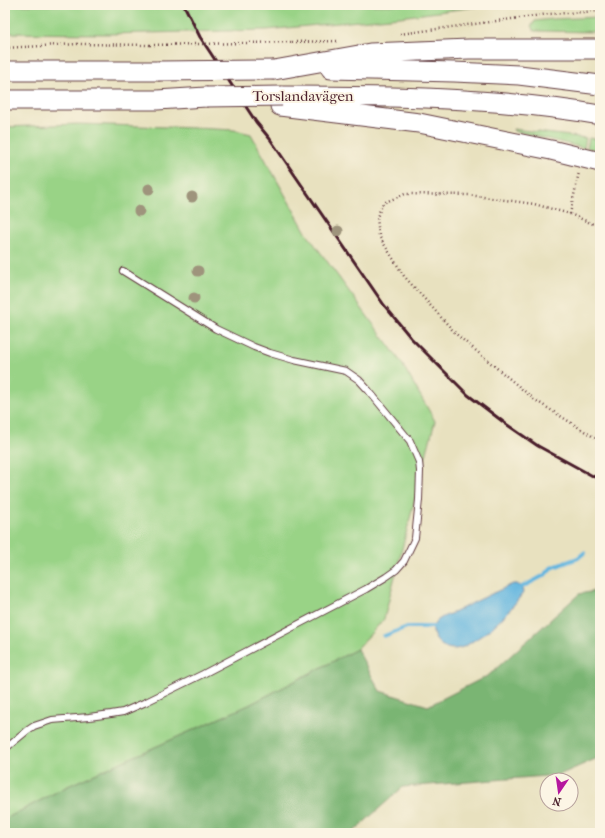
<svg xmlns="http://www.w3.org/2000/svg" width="605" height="838" viewBox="0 0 605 838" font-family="'IM FELL French Canon',serif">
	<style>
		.green { fill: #99d386; stroke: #727958 }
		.forest { fill: #7ab573; stroke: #626a4f }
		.water { fill: #63b6df; stroke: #566a85 }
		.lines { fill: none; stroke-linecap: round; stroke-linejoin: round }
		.stream { stroke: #63b6df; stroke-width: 4 }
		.lane-casing { stroke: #623c41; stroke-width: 8 }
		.primary-casing { stroke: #623c41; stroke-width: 21 }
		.path { stroke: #623c41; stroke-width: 2.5; stroke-dasharray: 1 3; stroke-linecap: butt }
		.lane { stroke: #fff; stroke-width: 6 }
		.primary { stroke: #fff; stroke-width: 19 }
		.rail { stroke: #4a1f2b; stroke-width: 3 }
		.primary-bridge-casing { stroke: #623c41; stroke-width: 21; stroke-linecap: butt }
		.path-bridge { stroke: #623c41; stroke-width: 2.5; stroke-dasharray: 1 3; stroke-linecap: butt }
		.primary-bridge { stroke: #fff; stroke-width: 19 }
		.tree { fill: #9e947c }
		.labels { text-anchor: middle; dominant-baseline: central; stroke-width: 4; stroke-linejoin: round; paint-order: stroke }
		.street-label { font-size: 15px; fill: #4a1f2b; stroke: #fcf5e5 }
	</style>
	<rect width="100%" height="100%" fill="#fcf5e5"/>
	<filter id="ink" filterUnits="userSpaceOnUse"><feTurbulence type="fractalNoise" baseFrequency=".025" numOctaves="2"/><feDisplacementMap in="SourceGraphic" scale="8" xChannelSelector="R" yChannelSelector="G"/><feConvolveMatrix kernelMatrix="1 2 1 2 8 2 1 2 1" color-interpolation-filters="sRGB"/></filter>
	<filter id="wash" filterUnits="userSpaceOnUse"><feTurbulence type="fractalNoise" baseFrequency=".012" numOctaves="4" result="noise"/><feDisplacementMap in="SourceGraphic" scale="16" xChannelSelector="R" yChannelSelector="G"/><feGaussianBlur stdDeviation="0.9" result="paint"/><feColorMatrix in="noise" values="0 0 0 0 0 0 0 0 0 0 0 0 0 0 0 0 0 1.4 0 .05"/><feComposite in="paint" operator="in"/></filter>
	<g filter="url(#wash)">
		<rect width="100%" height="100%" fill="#e8e1bf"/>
		<path class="green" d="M5 5H490L400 17 266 30 108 34 5 33Z
			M600 17V32L534 31 531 26 535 21 553 19Z
			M79 124 196 128 234 130 251 134 307 234 401 362 435 421 384 619 357 649 249 705 68 786 5 819V127Z
			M513 129 586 138 584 148 514 131Z
			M589 138 600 140V151L587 148Z"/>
		<path class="forest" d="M600 590V757L559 775 403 787 352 833H5V819L68 786 249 705 357 649 380 691 428 706 489 675 579 594Z"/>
		<path class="water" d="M513 584H517L522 587 523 593C508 613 495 628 473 641 470 643 466 646 463 647 441 656 424 631 438 620 443 616 450 614 455 612 474 602 493 593 513 584Z"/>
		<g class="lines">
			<path class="stream" d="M522 587 545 575 551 568 578 558 584 553
				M384 636 407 627H434"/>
		</g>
	</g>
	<g filter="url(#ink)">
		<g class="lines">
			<defs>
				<path id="lane" d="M5 749 28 730 34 726 52 720 89 717 111 714 123 712 146 702 203 674 366 589 386 577 396 570 404 561 415 538 419 500 420 471 419 462 410 441 369 391 359 380 346 371 294 360 270 353 254 347 216 329 123 271"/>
				<path id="primary" d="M331 69 454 72 519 75 600 85
					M274 70 370 53 469 49H600
					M5 71H158
					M282 96C388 96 495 97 600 115
					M5 100H157L206 97
					M280 106 419 123 551 150 600 162"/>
			</defs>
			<use href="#lane" class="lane-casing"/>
			<use href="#primary" class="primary-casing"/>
			<path class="path" d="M400 34 549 14 600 11
				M292 42 338 41
				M5 48 77 44 150 45
				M570 214 579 172
				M600 227 570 214 534 204 469 195 405 194 383 203 377 217 379 236 404 276 456 334 535 400 600 441"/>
			<use href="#lane" class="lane"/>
			<use href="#primary" class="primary"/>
			<path class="rail" d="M184 5 200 37 256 122 270 139 384 305 411 338 468 395 506 424 538 446 600 480"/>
			<defs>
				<path id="primary-bridge" d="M158 71 274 70
					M206 97 282 96"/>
			</defs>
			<use href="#primary-bridge" class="primary-bridge-casing"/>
			<path class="path-bridge" d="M150 45 292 42"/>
			<use href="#primary-bridge" class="primary-bridge"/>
		</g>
		<g class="tree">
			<circle cx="149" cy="189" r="5.5"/>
			<circle cx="192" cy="197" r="5.5"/>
			<circle cx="139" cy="211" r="5.5"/>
			<circle cx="338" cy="231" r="5.5"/>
			<circle cx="198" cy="271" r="5.5"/>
			<circle cx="194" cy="298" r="5.5"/>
		</g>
	</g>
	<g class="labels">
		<g class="street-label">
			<text x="303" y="96">Torslandavägen</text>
		</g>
	</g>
	<rect width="605" height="838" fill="none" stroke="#fcf5e5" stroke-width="20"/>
	<g transform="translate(559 792) rotate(193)"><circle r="19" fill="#fcf5e5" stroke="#b59f9b"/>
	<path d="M0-3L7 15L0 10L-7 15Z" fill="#b5179e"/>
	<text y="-6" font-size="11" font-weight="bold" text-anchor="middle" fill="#4a1f2b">N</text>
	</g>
</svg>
